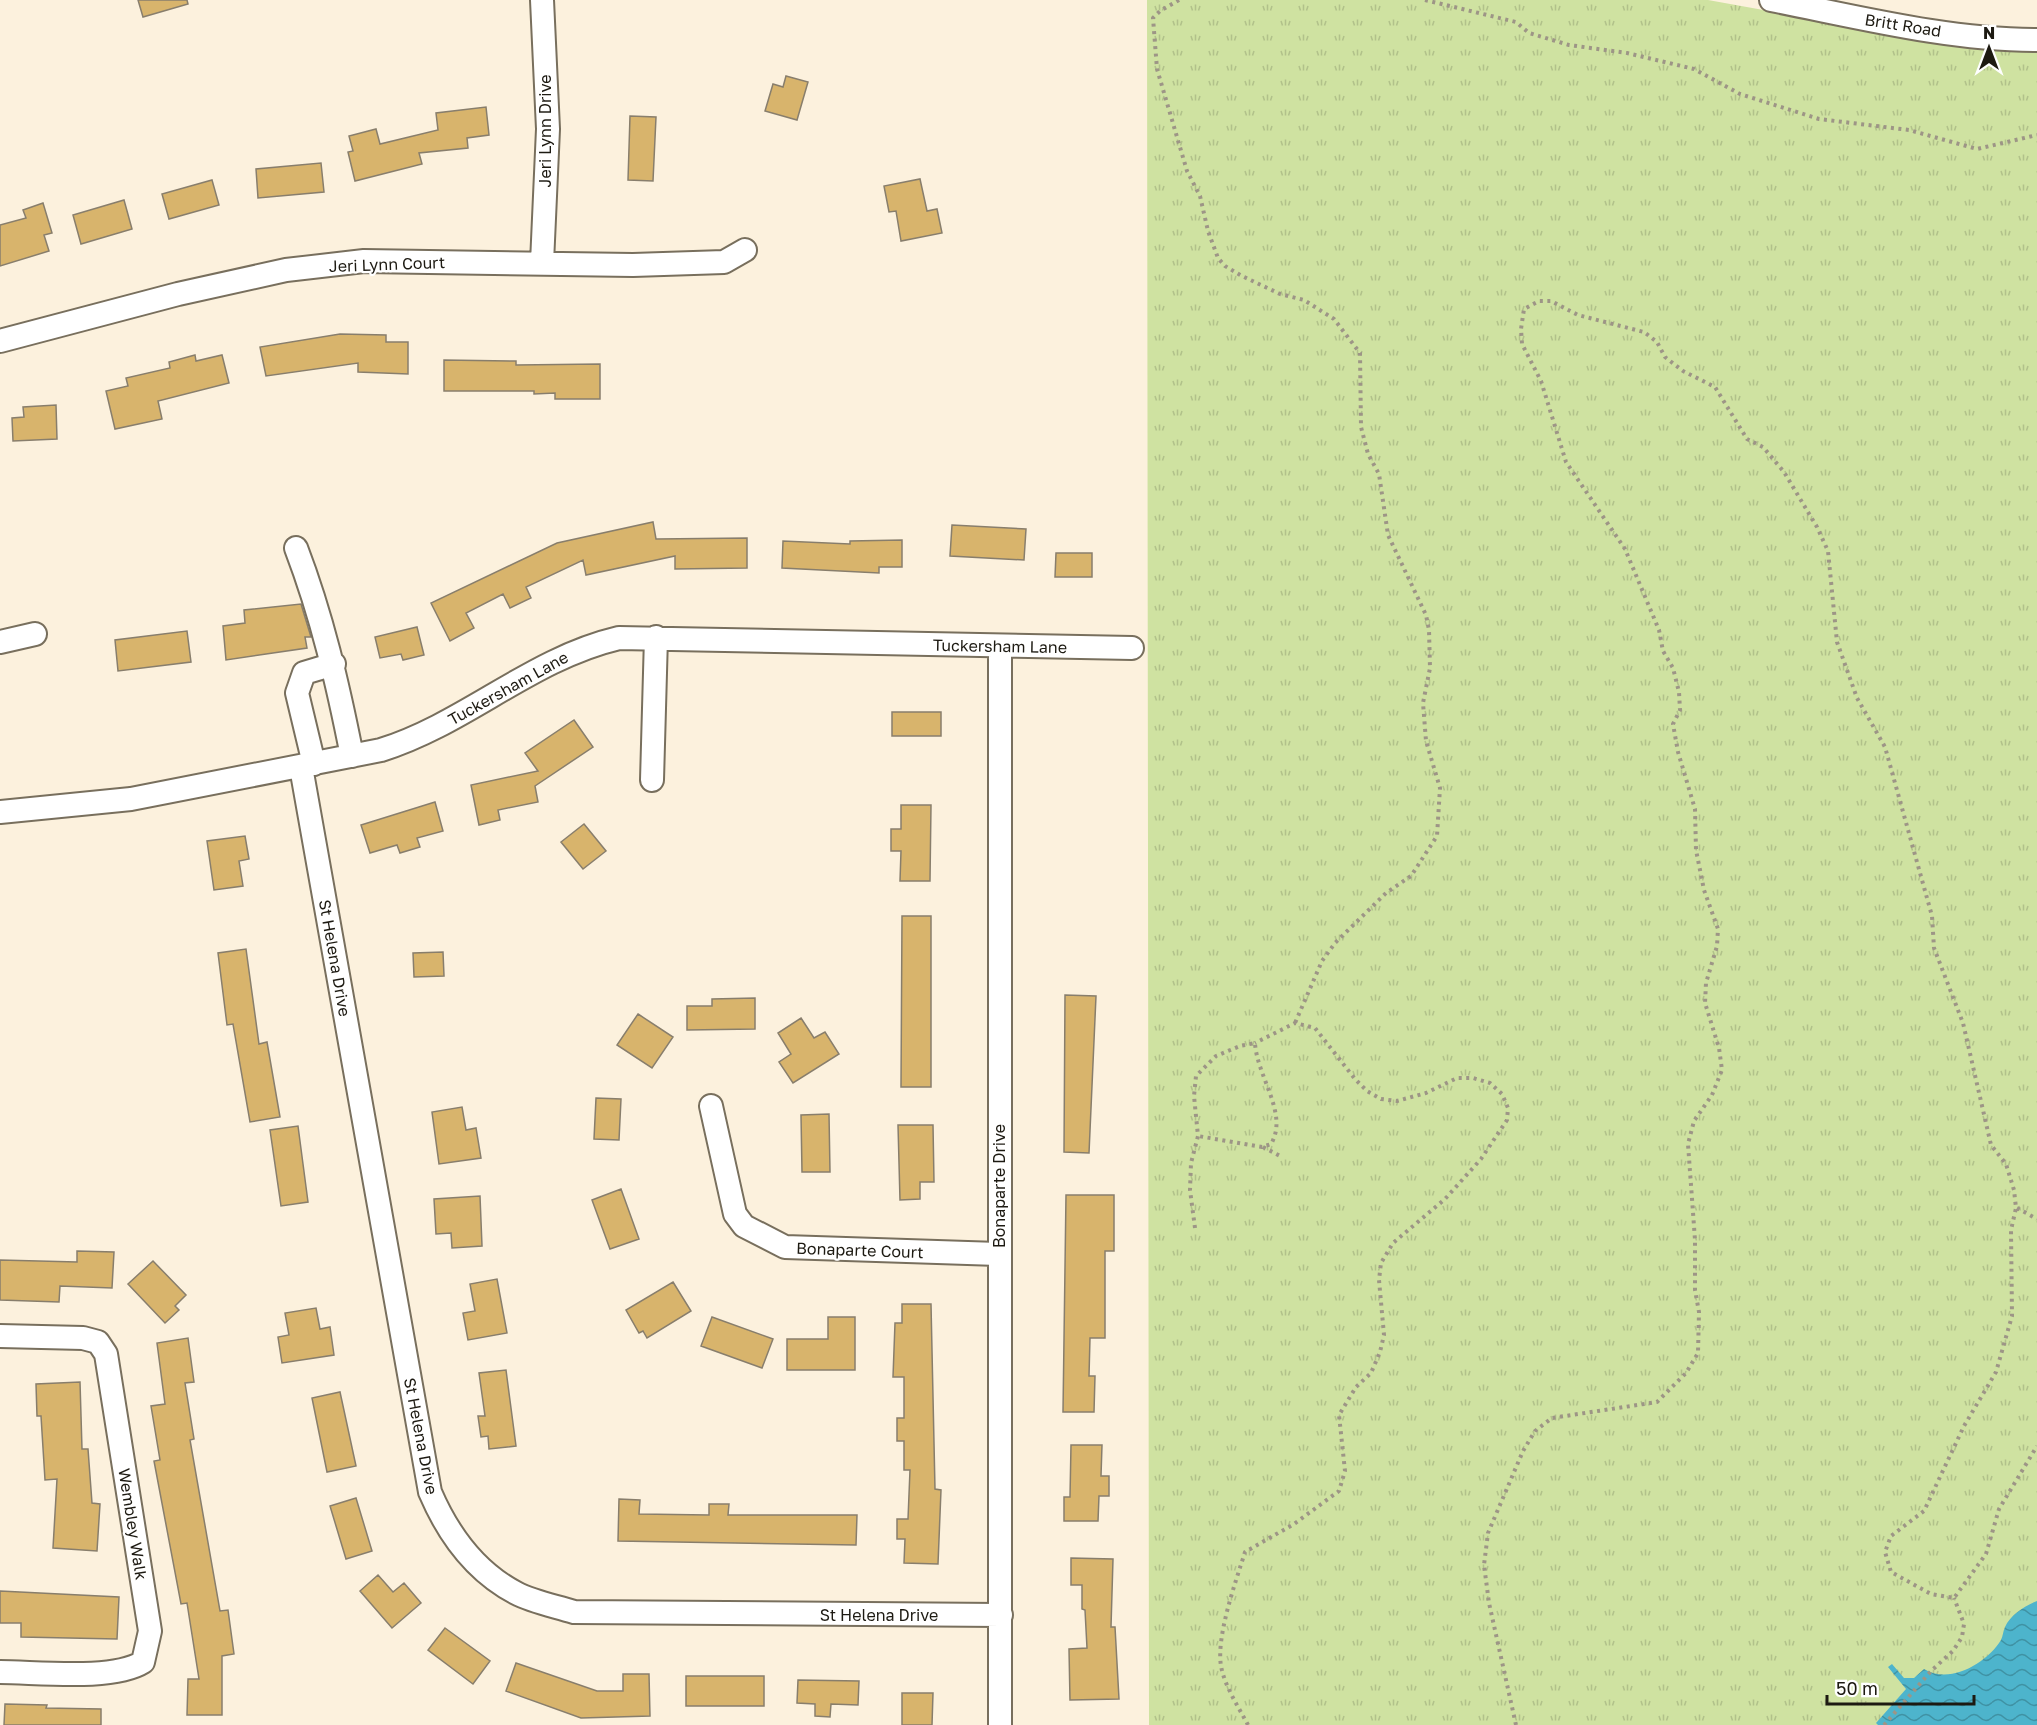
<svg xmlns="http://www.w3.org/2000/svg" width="2037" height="1725" viewBox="0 0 2037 1725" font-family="'Golos Text',sans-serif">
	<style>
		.grass { fill: url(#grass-tufts) }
		.water { fill: url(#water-waves) }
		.building { fill: #d8b46c; stroke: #887e6c; stroke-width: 1.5 }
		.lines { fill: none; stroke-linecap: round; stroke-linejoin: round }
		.minor-casing { stroke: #786f5d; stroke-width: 26 }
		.path { stroke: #9d9586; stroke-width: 4; stroke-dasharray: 3 4.5; stroke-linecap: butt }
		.minor { stroke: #fff; stroke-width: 22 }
		.labels { text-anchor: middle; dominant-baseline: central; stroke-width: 4.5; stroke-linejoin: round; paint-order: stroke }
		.street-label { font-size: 16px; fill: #1d1a12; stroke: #fff }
	</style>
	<defs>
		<pattern id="grass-tufts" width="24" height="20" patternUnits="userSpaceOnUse" patternTransform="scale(1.5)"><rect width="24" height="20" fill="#cfe2a1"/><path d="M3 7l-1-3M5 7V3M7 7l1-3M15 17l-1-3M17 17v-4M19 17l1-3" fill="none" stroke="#b1c18a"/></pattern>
		<pattern id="water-waves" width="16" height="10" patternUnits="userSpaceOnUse" patternTransform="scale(1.5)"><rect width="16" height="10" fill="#4db4cc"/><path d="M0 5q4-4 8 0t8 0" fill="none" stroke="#3f92a4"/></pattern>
	</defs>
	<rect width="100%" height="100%" fill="#fcf1dd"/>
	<path class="grass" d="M1147 0H1708L1803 17 2037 44V1725H1149Z"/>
	<path class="water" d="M2037 1601V1725H1878L1876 1723 1906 1689 1888 1667 1892 1664 1904 1678H1914L1924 1669C1950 1685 1987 1663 2001 1640 2003 1636 2003 1631 2005 1627 2010 1615 2026 1605 2037 1601Z"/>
	<path class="building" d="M138 0H187L188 4 143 17Z
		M786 76 808 82 797 120 765 111 773 84 783 87Z
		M486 107 489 135 467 138 468 148 419 153 422 164 355 181 348 152 353 151 349 136 376 129 380 144 438 130 436 113Z
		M630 116 656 117 653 181 628 180Z
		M321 163 324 192 258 198 256 169Z
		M920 179 927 211 937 209 942 233 901 241 896 211 889 212 884 186Z
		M212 180 219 205 169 219 162 194Z
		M124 200 132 229 81 244 73 215Z
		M43 203 52 233 44 235 49 251 0 266V225L26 218 23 210Z
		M340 334 386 335V342H408V374L358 372V363L266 376 260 347Z
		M195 355 196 361 222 355 229 383 158 401 162 419 115 429 106 391 128 386 126 378 170 368 169 362Z
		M444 360 516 361V365L600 364V399H555V393L534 394V391H444Z
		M56 405 57 439 13 441 12 418 24 417 23 407Z
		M653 522 656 539 747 538V568L675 569V556L586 575 583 560 526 587 531 598 510 608 503 594 466 613 474 628 450 641 431 603 557 543Z
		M952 525 1026 529 1024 560 950 556Z
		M902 540V567H879V573L782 568 783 541 850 544V541Z
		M1056 553H1092V577H1055Z
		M301 604 311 637H305L307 648 226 660 223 626 245 623 244 610Z
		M417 627 424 655 403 660 401 654 380 658 375 637Z
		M187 631 191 662 118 671 115 640Z
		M892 712H941V736H892Z
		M574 720 593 747 535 786 538 802 498 810 500 820 479 825 471 785 538 771 525 753Z
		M435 802 443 831 417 838 420 847 400 853 397 845 370 853 361 825Z
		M901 805H931L930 881H900L901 851H891V829H901Z
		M584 824 606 851 583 869 561 842Z
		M245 836 249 859 239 861 243 886 214 890 207 841Z
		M902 916H931V1087H901Z
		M246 949 259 1044 267 1042 280 1117 250 1122 233 1024 227 1025 218 953Z
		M443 952 444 976 414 977 413 953Z
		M1065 995 1096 996 1089 1153 1064 1152Z
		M755 998V1029L687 1030V1006H712V999Z
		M638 1014 673 1037 652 1068 617 1045Z
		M801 1018 814 1038 825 1032 839 1054 793 1083 779 1062 791 1054 778 1033Z
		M596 1098 621 1099 619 1140 594 1139Z
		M462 1107 466 1130 476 1128 481 1158 439 1164 432 1112Z
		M829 1114 830 1172H802L801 1115Z
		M898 1125H933L934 1182H920V1199L900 1200Z
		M298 1126 308 1202 281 1206 270 1130Z
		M621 1189 639 1239 610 1249 592 1200Z
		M1066 1195H1114V1251H1105V1338H1090L1089 1376H1095L1094 1412H1063Z
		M480 1196 482 1246 452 1248 451 1233 436 1234 434 1199Z
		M77 1251 114 1252 112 1288 60 1286 59 1302 0 1300V1260L77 1262Z
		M153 1261 186 1295 175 1306 179 1310 165 1323 128 1284Z
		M497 1279 507 1333 468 1340 463 1313 475 1311 470 1284Z
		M673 1282 691 1311 647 1338 643 1331 639 1333 626 1310Z
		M902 1304H931L935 1489 941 1490 938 1564 904 1563 905 1539H897V1519H908L910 1470H904V1441H897V1418H904V1377H893L895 1323H902Z
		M316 1308 320 1329 330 1327 334 1355 282 1363 278 1337 289 1335 285 1313Z
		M712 1317 773 1339 762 1368 701 1346Z
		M828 1317H855V1370H787V1339H828Z
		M188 1338 194 1382 185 1383 194 1439 190 1440 220 1611 228 1610 234 1654 222 1656V1715H187L188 1679H199L187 1603 181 1604 154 1461 160 1460 151 1406 165 1404 157 1343Z
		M506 1370 516 1446 489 1449 488 1436 481 1437 478 1416H485L479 1373Z
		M80 1382 82 1449H88L92 1503 100 1504 97 1551 53 1548 57 1479 45 1480 41 1416H37L36 1384Z
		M340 1392 356 1466 327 1472 312 1398Z
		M1071 1445H1102L1101 1476H1109V1496H1099L1098 1521H1064V1497H1070Z
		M356 1498 372 1551 346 1559 330 1506Z
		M619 1499 640 1500 639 1514 709 1515V1504H729L728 1515H857L856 1545 618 1541Z
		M1071 1558 1113 1559 1111 1627H1115L1119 1699 1070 1700 1069 1649 1087 1648 1085 1610 1082 1609V1585H1071Z
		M378 1575 393 1592 404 1583 421 1603 392 1628 360 1591Z
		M0 1591 119 1597 117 1639 21 1637V1623H0Z
		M445 1628 490 1661 473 1684 428 1650Z
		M516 1663 597 1691H623V1674H649L650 1716 581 1718 506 1691Z
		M686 1676H764V1706H686Z
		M798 1680 859 1681 858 1705 831 1704 830 1717 815 1716V1704L797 1703Z
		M902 1693H933L932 1725H902Z
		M5 1704 47 1705 46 1708 101 1709V1725H4Z"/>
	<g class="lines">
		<defs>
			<path id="minor" d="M1771 0C1858 17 1948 40 2037 40
				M542 263 548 129 542 0
				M0 341 178 294 286 270 364 261 633 265 724 262 745 250
				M296 548C322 616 338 685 352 756
				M0 642 35 634
				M314 764 297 693 304 673 334 664
				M301 767 430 1492C448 1534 474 1571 516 1593 533 1602 555 1606 574 1612L1001 1615
				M652 780 656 637
				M0 812 131 799 381 750C467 723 530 659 619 638L1132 648
				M711 1106 735 1214 744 1226 785 1247 998 1254
				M0 1336 83 1338 98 1342 106 1354 150 1631 143 1662C113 1681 37 1672 0 1672
				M1000 1725V647"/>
		</defs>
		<use href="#minor" class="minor-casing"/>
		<path class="path" d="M1179 0 1160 11 1153 18 1157 69 1187 171 1200 196 1208 231 1218 258 1225 266 1242 276 1280 294 1304 300 1334 319 1360 353 1361 427 1368 454 1379 474 1388 535 1426 615 1429 630 1430 668 1423 703 1426 741 1440 788 1437 836 1411 876 1386 893 1335 943 1322 961 1295 1023
			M1425 0 1516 22 1529 33 1569 45 1627 53 1694 69 1740 94 1819 119 1909 130 1977 149 2037 135
			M1263 1147 1282 1157
			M2017 1208 2037 1219
			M1195 1228 1190 1190 1191 1163 1198 1136 1194 1096 1196 1076 1216 1056 1240 1046 1255 1043C1257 1077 1289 1114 1271 1144L1262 1147 1198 1136
			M1248 1725C1238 1706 1225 1687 1221 1666 1216 1636 1236 1581 1245 1552L1294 1524 1339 1491 1345 1471 1339 1415 1356 1387 1371 1373 1380 1352 1384 1335 1379 1280 1381 1263 1393 1243 1445 1199 1481 1159 1507 1120 1508 1108 1502 1094 1490 1083 1473 1078H1457L1426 1093 1397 1101 1381 1099 1367 1091 1355 1079 1315 1028 1295 1023 1255 1043
			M1516 1725 1489 1603 1484 1565 1488 1533 1523 1451 1535 1431 1552 1418 1657 1402 1686 1373 1698 1353 1699 1312 1695 1290V1240L1688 1144 1694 1121 1712 1095 1722 1070 1719 1048 1705 1003 1706 983 1717 946 1718 929 1704 890 1696 850 1695 809 1678 752 1673 724 1680 710 1679 692 1673 668 1663 651 1659 630 1625 549 1566 462 1541 381 1522 344 1521 329 1524 309 1539 301H1551L1578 315 1644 332 1657 342 1665 357 1683 371 1715 387 1747 439 1763 447 1784 472 1817 527 1828 551 1837 642 1857 698 1885 747 1932 916 1934 948 1963 1023 1991 1145 2006 1164 2014 1190 2016 1208 2011 1230 2012 1316 1996 1372 1964 1426 1924 1511 1891 1536 1885 1552 1891 1572 1931 1594 1954 1598 1986 1554 1999 1509 2037 1446
			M1884 1725 1932 1670 1953 1651 1962 1637 1964 1624 1954 1598"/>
		<use href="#minor" class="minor"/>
	</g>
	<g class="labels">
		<g class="street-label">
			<text transform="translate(1903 25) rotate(9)">Britt Road</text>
			<text transform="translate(545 131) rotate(-90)">Jeri Lynn Drive</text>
			<text transform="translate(387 264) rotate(-2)">Jeri Lynn Court</text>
			<text transform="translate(1000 646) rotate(1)">Tuckersham Lane</text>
			<text transform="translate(508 688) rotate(-29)">Tuckersham Lane</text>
			<text transform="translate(335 958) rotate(80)">St Helena Drive</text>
			<text transform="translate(999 1186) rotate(-90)">Bonaparte Drive</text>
			<text transform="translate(860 1250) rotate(2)">Bonaparte Court</text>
			<text transform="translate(421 1436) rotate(79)">St Helena Drive</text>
			<text transform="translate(133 1524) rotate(81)">Wembley Walk</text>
			<text x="879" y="1615">St Helena Drive</text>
		</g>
	</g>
	<g transform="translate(1989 48)" stroke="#ffffff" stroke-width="4.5" paint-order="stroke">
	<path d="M0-4.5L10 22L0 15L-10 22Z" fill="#1d1a12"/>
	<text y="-9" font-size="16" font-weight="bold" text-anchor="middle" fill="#1d1a12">N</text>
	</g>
	<path d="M1827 1695v9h147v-9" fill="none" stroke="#1d1a12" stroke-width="3"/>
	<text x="1836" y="1695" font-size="18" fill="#1d1a12" stroke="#ffffff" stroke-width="4.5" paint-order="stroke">50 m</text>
</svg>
